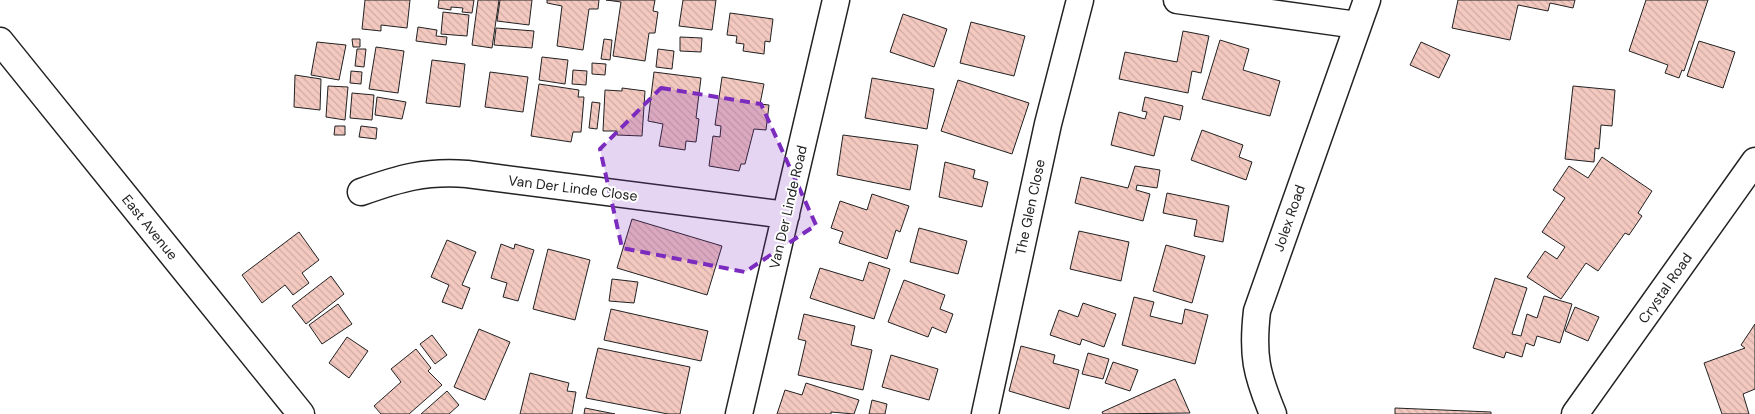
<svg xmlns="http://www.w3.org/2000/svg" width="1755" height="414" viewBox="0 0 1755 414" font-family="'DM Sans',sans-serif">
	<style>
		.building { fill: url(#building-back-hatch); stroke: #222 }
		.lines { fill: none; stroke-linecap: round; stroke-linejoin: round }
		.minor-casing { stroke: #222; stroke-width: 29 }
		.minor { stroke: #fff; stroke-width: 26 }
		.marked { fill: #7b2cbf; fill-opacity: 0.2; stroke: #7b2cbf; stroke-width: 4; stroke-dasharray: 10 6; stroke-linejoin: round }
		.labels { text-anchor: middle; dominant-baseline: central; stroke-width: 4; stroke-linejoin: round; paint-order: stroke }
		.street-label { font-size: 14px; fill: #222; stroke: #fff }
	</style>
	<defs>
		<pattern id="building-back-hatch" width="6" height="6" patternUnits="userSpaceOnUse" patternTransform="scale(1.25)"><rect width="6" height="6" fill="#f3c9c0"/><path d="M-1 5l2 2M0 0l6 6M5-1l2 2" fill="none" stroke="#d0aca5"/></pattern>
	</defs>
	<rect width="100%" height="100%" fill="#fff"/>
	<path class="building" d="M365 0H410L407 28 381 25V31L362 29Z
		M439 0H474L472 13 462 12 463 8 451 7V10L438 8Z
		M478 0H499L492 48 472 45Z
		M500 0H532L529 25 497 21Z
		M547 0H599L598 9H589L583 50 557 46 562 6 547 3Z
		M606 0H655L653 11 658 12 655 33H649L645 61 613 56 621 2Z
		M683 0H716L712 30 679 26Z
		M1458 0H1575L1573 8 1550 3 1548 11 1518 5 1510 40 1452 28Z
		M1646 0H1708L1684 71 1682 70 1679 78 1665 73 1668 65 1629 51Z
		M443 12 469 15 467 36 441 34Z
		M730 13 773 19 770 42 765 41 764 54 743 51 744 44 736 43 737 36 727 35Z
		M903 14 947 29 934 67 890 52Z
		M971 22 1025 36 1014 76 960 63Z
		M418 27 437 30 436 36 447 37 446 45 416 41Z
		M496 28 534 31 532 48 494 45Z
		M1183 31 1209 36 1201 73 1192 71 1188 93 1119 79 1125 52 1177 62Z
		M680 37 702 38 701 52 680 51Z
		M352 39H360V47H353Z
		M604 39 612 40 610 60 601 59Z
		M1220 40 1249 49 1243 70 1280 81 1270 116 1202 99Z
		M1699 41 1735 52 1723 88 1687 76Z
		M317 42 346 45 339 80 311 75Z
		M1421 42 1450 55 1439 78 1410 65Z
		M376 47 404 51 398 93 369 89Z
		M357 49H366L364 67 355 66Z
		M658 49 674 51 672 69 656 67Z
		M542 57 568 60 565 84 539 80Z
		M432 60 465 64 460 107 426 103Z
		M592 63 606 64 605 75 592 74Z
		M573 70 587 71 586 85 572 84Z
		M351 71 362 72 361 84 350 83Z
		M490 72 528 77 523 112 485 107Z
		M654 72 701 78 696 118 699 119 696 142 686 141 685 150 659 146 663 124 648 121Z
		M295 75 321 79 320 110 294 107Z
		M722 77 764 84 760 104 769 105 766 130 754 129 745 164H741L739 171 709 166 713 136 720 137 721 126 715 125Z
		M872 78 934 89 927 129 865 118Z
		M958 80 1029 103 1012 154 941 131Z
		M539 84 579 90 578 97H584L581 132H573L571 142 531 136Z
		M328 86 348 87 345 120 326 117Z
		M1573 86 1615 90 1612 126 1601 125 1599 149 1595 148 1594 162 1565 159Z
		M622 88 645 91 642 136 617 135V131H603L605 90 622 91Z
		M352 93 374 95 372 120 350 118Z
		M377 97 406 102 402 119 375 115Z
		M1145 97 1183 106 1180 120 1164 116 1154 156 1111 145 1119 112 1145 119 1147 112 1142 111Z
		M592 102 600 103 597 129 589 128Z
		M335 126H345V135H334Z
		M361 126 377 128 376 139 359 137Z
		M1202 130 1243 145 1239 157 1252 162 1246 180 1191 160Z
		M843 135 918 145 910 190 837 175Z
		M1602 157 1652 191 1638 213 1642 216 1629 235 1625 233 1598 271 1586 263 1561 299 1527 277 1545 251 1557 259 1565 247 1542 232 1565 198 1553 190 1569 166 1588 178Z
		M945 162 975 170 973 178 988 182 982 207 939 197Z
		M1135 166 1160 170 1157 188 1137 185 1136 190 1150 194 1143 221 1075 203 1081 177 1128 188Z
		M1167 193 1229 206 1223 242 1194 236 1197 220 1163 213Z
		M872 194 909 206 900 232 896 230 887 259 839 243 843 232 831 228 840 201 867 210Z
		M632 219 722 246 707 295 617 268Z
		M919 228 967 241 958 274 910 262Z
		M1079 231 1129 242 1121 281 1070 269Z
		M299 232 319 260 302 273 309 283 293 295 285 285 262 303 242 275Z
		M447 240 476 252 462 285 470 288 462 309 442 302 449 285 431 277Z
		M501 244 514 249 515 244 534 250 518 301 503 297 507 283 491 278Z
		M1166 245 1205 256 1192 303 1153 291Z
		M548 249 590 260 575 320 533 309Z
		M869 262 890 269 874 319 810 298 820 268 863 281Z
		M331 276 344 294 306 324 292 306Z
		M1495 278 1527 288 1512 334 1521 336 1527 314 1537 318 1544 296 1572 304 1560 343 1537 336 1534 346 1526 343 1522 357 1506 352 1504 358 1473 348Z
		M612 279 638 282 634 303 609 301Z
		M904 280 945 295 940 309 953 314 946 333 932 327 928 337 888 322Z
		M1134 297 1154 302 1150 316 1182 324 1185 309 1208 315 1195 364 1122 345Z
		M1083 303 1116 314 1104 347 1082 339 1080 345 1050 335 1059 310 1078 317Z
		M338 304 352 324 322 344 309 325Z
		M1575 307 1599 317 1588 341 1565 331Z
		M611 309 708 331 701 361 604 340Z
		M804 314 855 326 851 345 872 350 863 390 798 375 806 341 798 339Z
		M1755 324V389L1743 394 1749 414H1722L1704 363 1745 348 1741 345Z
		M479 329 510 342 485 400 454 387Z
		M432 335 447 355 435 364 420 344Z
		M347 337 368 351 349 378 329 363Z
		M1021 346 1055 355 1053 363 1079 370 1069 409 1009 391Z
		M598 348 690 367 680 414H668L586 398Z
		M416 349 431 368 428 371 442 385 409 414H381L374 406 401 382 391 369Z
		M1088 353 1109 359 1103 379 1082 374Z
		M891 355 938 369 929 400 882 387Z
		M1113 362 1138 370 1130 391 1105 383Z
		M530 373 569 383 567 391 576 392 572 414H520Z
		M1175 379 1190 413 1103 414 1102 412Z
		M806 383 859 400 854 414 831 412V414H777L785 390 802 395Z
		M447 391 459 405 449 414H421Z
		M872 400 887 404 885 414H869Z
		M585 408 615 414H584Z
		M1395 408 1491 412V414H1395Z"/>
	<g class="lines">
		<defs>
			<path id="minor" d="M1177 0 1357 25
				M0 41 301 414
				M361 192C401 178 424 171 467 174L786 215
				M739 414 836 0
				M985 414 1048 124 1080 0
				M1273 414C1256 373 1252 355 1257 311L1367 0
				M1575 414 1755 161"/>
		</defs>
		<use href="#minor" class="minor-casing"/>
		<use href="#minor" class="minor"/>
	</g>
	<path class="marked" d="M661 88 761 104 816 225 745 272 622 248 600 149Z"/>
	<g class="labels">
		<g class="street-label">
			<text transform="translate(573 188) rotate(7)">Van Der Linde Close</text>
			<text transform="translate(788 207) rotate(-77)">Van Der Linde Road</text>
			<text transform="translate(1030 207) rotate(-78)">The Glen Close</text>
			<text transform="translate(1289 218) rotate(-71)">Jolex Road</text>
			<text transform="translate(150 227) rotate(51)">East Avenue</text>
			<text transform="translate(1665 288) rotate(-55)">Crystal Road</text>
		</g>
	</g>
</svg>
